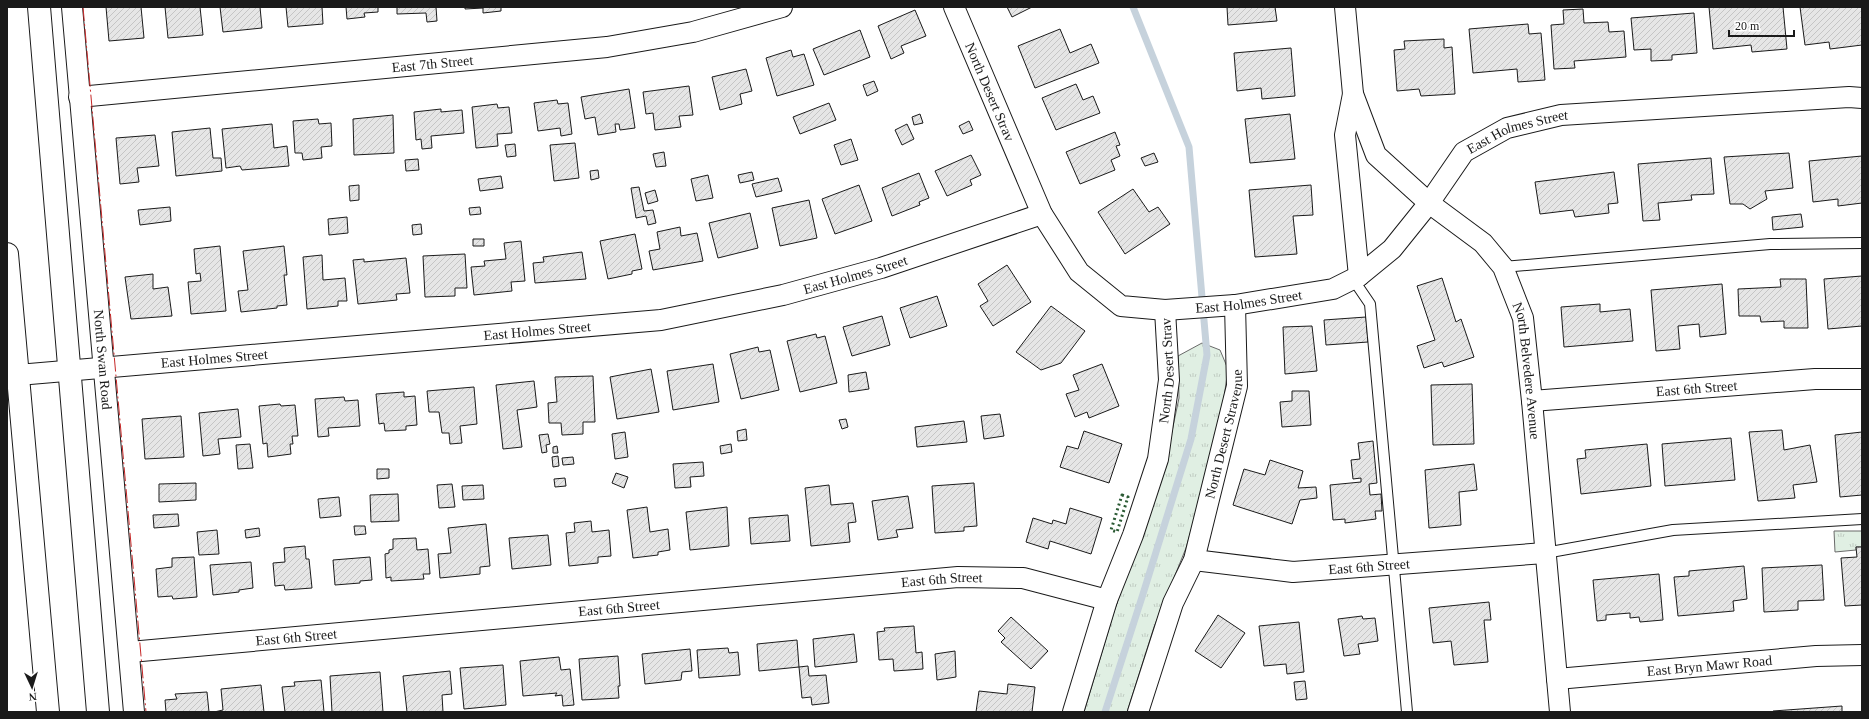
<svg xmlns="http://www.w3.org/2000/svg" width="1869" height="719" viewBox="0 0 1869 719" font-family="Georgia,serif">
	<style>
		.grass { fill: url(#grass-tufts); stroke: #6a6a6a }
		.lines { fill: none; stroke-linecap: round; stroke-linejoin: round }
		.stream { stroke: #c6d2dc; stroke-width: 7 }
		.building { fill: url(#building-hatch); stroke: #1a1a1a }
		.lane-casing { stroke: #1a1a1a; stroke-width: 12 }
		.street-casing { stroke: #1a1a1a; stroke-width: 22 }
		.primary-casing { stroke: #1a1a1a; stroke-width: 24 }
		.lane { stroke: #fff; stroke-width: 10 }
		.street { stroke: #fff; stroke-width: 20 }
		.primary { stroke: #fff; stroke-width: 22 }
		.hedge { stroke: #2b5a34; stroke-width: 3; stroke-dasharray: 2 3; stroke-linecap: butt }
		.power { stroke: #c62828; stroke-width: 1; stroke-dasharray: 14 3 2 3; stroke-linecap: butt }
		.labels { text-anchor: middle; dominant-baseline: central; stroke-width: 3; stroke-linejoin: round; paint-order: stroke }
		.street-label { font-size: 14px; fill: #1a1a1a; stroke: #fff }
	</style>
	<defs>
		<pattern id="grass-tufts" width="24" height="20" patternUnits="userSpaceOnUse"><rect width="24" height="20" fill="#e0efe3"/><path d="M3 7l-1-3M5 7V3M7 7l1-3M15 17l-1-3M17 17v-4M19 17l1-3" fill="none" stroke="#c0ccc2"/></pattern>
		<pattern id="building-hatch" width="6" height="6" patternUnits="userSpaceOnUse"><rect width="6" height="6" fill="#e6e6e6"/><path d="M-1 1l2-2M0 6l6-6M5 7l2-2" fill="none" stroke="#c5c5c5"/></pattern>
	</defs>
	<rect width="100%" height="100%" fill="#fff"/>
	<path class="grass" d="M1202 343 1220 350 1228 369 1219 433 1186 548 1154 627 1127 712H1084L1114 612 1166 460 1179 398 1178 356Z
		M1834 531H1862V547H1856V550L1835 552Z"/>
	<g class="lines">
		<path class="stream" d="M1105 712 1143 594 1191 439 1207 355 1189 147 1133 7"/>
	</g>
	<path class="building" d="M106 7H141L144 38 109 41Z
		M165 7H200L203 35 168 38Z
		M220 7H260L262 28 223 32Z
		M286 7H322L323 24 288 27Z
		M346 7H378V12L364 13 365 17 347 19Z
		M397 7H436L437 21 427 22 426 13 397 14Z
		M465 7H501V11L483 13V8L465 9Z
		M1007 7H1032L1012 17Z
		M1227 7H1275L1277 21 1228 25Z
		M1709 7H1783L1787 49 1752 52 1751 45 1713 49Z
		M1800 7H1862V45L1830 49 1829 42 1805 45Z
		M1583 9 1584 23 1608 22 1609 32 1624 31 1626 57 1574 61 1575 68 1554 69 1551 25 1564 24 1563 10Z
		M915 10 926 36 901 46 904 53 891 59 878 26Z
		M1694 13 1697 53 1672 55V60L1651 61V49L1634 50 1631 18Z
		M1528 24 1529 34 1541 33 1545 80 1518 82 1517 69 1473 73 1469 29Z
		M1060 29 1070 53 1091 44 1099 63 1035 88 1018 46Z
		M860 30 870 57 824 75 813 49Z
		M1444 39V48L1452 47 1455 94 1421 96 1419 89 1397 91 1394 50 1405 49 1404 41Z
		M1291 48 1295 96 1262 99 1261 88 1237 91 1234 53Z
		M791 50 793 57 804 54 814 85 777 96 766 58Z
		M746 69 752 91 740 94 742 104 720 110 712 77Z
		M874 81 878 91 867 96 863 85Z
		M1076 84 1083 100 1093 96 1100 113 1056 130 1042 98Z
		M689 86 693 115 679 116 681 127 655 130 653 113 646 114 643 92Z
		M629 89 635 128 620 130 619 124H615L616 132 598 135 595 117 585 119 581 97Z
		M557 100 558 104 568 103 572 134 561 136 560 128 538 131 534 103Z
		M829 103 836 120 800 134 793 117Z
		M497 104 498 108 509 107 512 133 497 134 498 146 476 148 472 107Z
		M441 109V112L462 110 464 133 431 136 432 148 422 149 421 139 416 140 414 112Z
		M920 114 923 123 914 125 912 117Z
		M1290 114 1295 159 1250 163 1245 119Z
		M393 115 394 153 354 155 353 119Z
		M318 119 319 124 331 123 332 146 321 147 322 158 303 160 302 153H295L293 121Z
		M969 121 973 130 963 134 959 126Z
		M272 124 274 148 287 146 289 166 242 170 240 166 226 168 222 129Z
		M907 124 914 139 902 145 895 130Z
		M210 128 213 158H221L222 171 176 176 172 132Z
		M1115 132 1120 145 1116 146 1120 156 1111 160 1115 170 1080 184 1066 152Z
		M155 135 159 166 137 168 139 182 120 184 116 138Z
		M851 139 858 160 841 165 834 145Z
		M575 143 579 178 554 181 550 145Z
		M515 144 516 156 507 157 505 145Z
		M664 152 666 166 656 167 653 154Z
		M1154 153 1158 162 1145 166 1141 158Z
		M1789 153 1793 188 1765 191 1767 199 1750 209 1743 204H1730L1724 157Z
		M971 155 981 175 970 180 972 185 947 196 935 171Z
		M1862 156V203L1838 206V199L1813 202 1809 161Z
		M1711 158 1714 194 1691 195 1692 200 1658 203 1660 220 1643 221 1638 164Z
		M418 159 419 170 406 171 405 160Z
		M598 170 599 178 591 180 590 171Z
		M752 172 754 180 740 183 738 175Z
		M1614 172 1618 203 1608 204 1609 213 1575 217 1573 210 1540 214 1535 182Z
		M919 173 929 198 919 202 920 205 892 216 882 188Z
		M708 175 713 198 696 201 691 179Z
		M501 176 503 188 480 191 478 179Z
		M778 178 782 191 756 197 752 184Z
		M359 185V200L350 201 349 186Z
		M859 185 872 221 835 234 822 199Z
		M1311 185 1313 215 1293 216 1297 254 1255 257 1249 190Z
		M639 187 644 211 653 210 656 223 648 225 646 216 636 218 631 188Z
		M1133 189 1149 212 1158 207 1170 224 1125 254 1098 212Z
		M655 190 658 201 648 204 645 193Z
		M809 200 817 238 780 246 772 208Z
		M170 207 171 221 140 225 138 210Z
		M480 207 481 214 470 215 469 208Z
		M750 213 758 248 718 258 709 223Z
		M1801 214 1803 227 1773 230 1772 217Z
		M347 217 348 233 329 235 328 219Z
		M421 224 422 234 413 235 412 225Z
		M680 227 681 236 697 233 703 261 653 270 649 251 660 249 657 232Z
		M635 234 642 269 632 271V274L608 279 600 241Z
		M473 239H484V246H473Z
		M521 241 525 281 511 282 512 291 474 295 471 267 485 266 484 261 506 259 504 243Z
		M220 246 226 311 191 314 188 282 201 281 200 273 196 274 194 249Z
		M284 246 287 275H284L287 305 277 306V308L241 312 238 291 248 290 243 251Z
		M582 252 586 279 535 283 533 263 544 262 543 257Z
		M465 254 467 288H455V296L425 297 423 256Z
		M322 255 323 280 345 278 347 301H338V306L307 309 303 257Z
		M406 258 410 293 396 294 397 300 358 304 353 260 364 259V262Z
		M1007 265 1031 302 993 326 980 306 988 301 978 284Z
		M153 274V289L168 287 172 316 131 319 125 277Z
		M1862 276V326L1828 329 1824 279Z
		M1442 278 1456 322 1461 319 1474 357 1444 367 1442 362 1424 368 1417 346 1435 340 1417 286Z
		M1780 279H1806L1808 328H1784V321L1761 322 1760 316H1739L1738 289 1781 287Z
		M1722 284 1726 334 1700 337 1699 324 1678 326 1680 349 1656 351 1651 290Z
		M937 296 947 326 910 338 900 308Z
		M1600 304V312L1630 309 1633 341 1564 347 1561 307Z
		M1051 306 1085 331 1061 363 1041 370 1016 352Z
		M882 316 890 345 852 356 843 327Z
		M1366 317 1368 342 1326 345 1324 320Z
		M1312 326 1317 371 1285 374 1283 327Z
		M816 334 817 338 825 336 837 383 800 392 787 341Z
		M758 347 759 352 770 350 779 390 741 399 730 354Z
		M713 364 719 402 673 410 667 371Z
		M1102 364 1119 406 1089 418 1087 412 1075 417 1066 394 1079 390 1073 375Z
		M651 369 659 412 617 419 610 377Z
		M866 372 869 389 849 392 848 375Z
		M593 376 595 422H583V434L562 435 561 423H549L548 403 557 402 555 377Z
		M534 381 537 407 517 410 522 447 503 449 496 385Z
		M1472 384 1474 444 1433 445 1431 385Z
		M474 387 477 424 460 426 462 443 450 444 449 433H442L439 412H429L427 391Z
		M1292 391H1309L1311 425 1282 427 1280 402 1292 401Z
		M404 392V397L415 396 417 425 406 426V430L385 431 384 423 379 424 376 394Z
		M344 397 345 401 358 400 360 426 328 428 329 436 318 437 315 399Z
		M280 404 281 406 295 405 298 436H292L293 444H290L291 454 268 457 267 443 263 444 259 406Z
		M238 409 241 437 218 439 220 454 203 456 199 413Z
		M1000 414 1004 436 984 439 981 416Z
		M181 416 184 457 145 459 142 419Z
		M846 419 848 427 842 429 839 420Z
		M964 421 967 442 917 447 915 427Z
		M746 429 747 440 738 441 737 431Z
		M1782 430 1784 450 1810 445 1817 482 1793 485 1795 498 1758 501 1749 432Z
		M1084 431 1122 444 1109 483 1060 467 1067 446 1078 449Z
		M625 432 628 457 615 459 612 434Z
		M1862 432V495L1840 497 1835 435Z
		M548 434 550 444 546 445 547 452 542 453 539 435Z
		M1731 438 1735 480 1665 486 1662 444Z
		M1373 441 1377 483 1369 484 1370 495 1381 494 1382 511H1375L1376 519 1345 523V519L1333 520 1330 485 1361 482V478L1353 479 1351 460 1360 459 1358 443Z
		M250 444 253 468 238 469 236 445Z
		M731 444 732 452 721 454 720 446Z
		M1647 444 1651 486 1581 494 1577 459 1586 458 1585 450Z
		M557 446 558 453H553V447Z
		M558 456 559 466 553 467 552 457Z
		M573 457 574 464 563 465 562 458Z
		M1270 460 1303 471 1298 488 1316 487 1317 498 1300 500 1292 524 1233 505 1244 469 1265 475Z
		M703 462 704 476 690 477 691 487 675 488 673 464Z
		M1474 464 1477 490 1459 492 1461 525 1429 528 1425 470Z
		M377 469H389V478L377 479Z
		M616 473 628 477 624 488 612 483Z
		M565 478 566 486 555 487 554 479Z
		M196 483V500L159 502V484Z
		M974 483 977 526 964 527V531L935 533 932 486Z
		M452 484 455 507 439 508 437 485Z
		M483 485 484 499 463 500 462 486Z
		M829 485 831 505 853 503 856 522 848 523 850 542 811 546 805 488Z
		M398 494 399 521 371 522 370 495Z
		M908 496 913 528 896 530 898 537 878 540 872 501Z
		M339 497 341 516 320 518 318 499Z
		M647 507 650 532 668 529 670 550 658 552V555L633 558 627 510Z
		M727 507 729 546 690 550 686 512Z
		M1070 508 1102 518 1091 554 1050 541 1048 549 1026 542 1033 518 1052 524 1053 520 1066 524Z
		M178 514 179 526 154 528 153 515Z
		M788 515 790 541 751 544 749 518Z
		M591 521 592 532 609 530 611 556 598 557V563L569 566 566 533 575 532 574 523Z
		M486 524 490 566 480 567V574L440 578 438 554 451 553 448 528Z
		M354 526H365L366 534 355 535Z
		M259 528 260 536 246 538 245 530Z
		M217 530 219 554 199 555 197 532Z
		M548 535 551 565 512 569 509 538Z
		M416 538 417 550 428 549 430 574H423L424 579 391 581V577L386 578 385 554 389 553V550L393 549V539Z
		M305 546 306 559H309L312 588 285 590 284 585 275 586 273 563 285 562 284 548Z
		M1856 547H1862V605L1845 606 1841 558 1857 557Z
		M194 557 197 597 173 599 172 596 158 597 156 569 172 567V558Z
		M370 557 372 580 360 581V583L335 585 333 560Z
		M251 562 253 588 239 590V592L213 595 210 565Z
		M1822 565 1824 600 1798 601V610L1764 612 1762 568Z
		M1744 566 1747 599 1733 601 1734 611 1678 616 1674 577 1689 576V571Z
		M1659 574 1663 620 1640 622 1639 617 1630 618V613L1606 615V620L1597 621 1593 580Z
		M1489 602 1491 620H1484L1488 662 1454 665 1451 641 1433 643 1429 608Z
		M1218 615 1245 633 1221 668 1195 651Z
		M1362 616 1363 619 1375 618 1378 641 1358 644 1360 654 1344 656 1338 619Z
		M1011 617 1048 651 1031 669 1001 642 1005 638 998 631Z
		M1299 622 1304 672 1287 674 1286 664 1264 666 1259 626Z
		M914 626 916 653 922 652 923 669 894 671 893 659 879 660 877 632 885 631 884 628Z
		M854 634 857 662 815 667 813 639Z
		M797 640 799 667 759 671 757 644Z
		M728 648 729 653 738 652 740 675 699 678 697 650Z
		M690 649 692 671 682 672 681 680 645 684 642 654Z
		M955 651 956 677 937 680 935 654Z
		M618 656 620 686H618L619 698 582 700 579 659Z
		M559 657 561 670 570 669 574 705 563 706 562 695 555 696 557 693 523 696 520 661Z
		M503 665 506 705 464 709 460 668Z
		M808 666 809 676 826 675 829 703 812 705 811 697 802 698 799 667Z
		M450 671 452 694 442 695 443 712H407L403 676Z
		M380 672 383 712H332L330 676Z
		M321 680 324 712H285L282 687 295 686 294 682Z
		M1305 681 1307 699 1296 700 1294 682Z
		M1008 684 1035 687 1032 712H976L979 691 1007 694Z
		M261 685 264 712H214L223 710 221 689Z
		M207 692 209 712H166L165 700 177 699 175 694Z
		M1842 706V712H1773V711Z"/>
	<g class="lines">
		<defs>
			<path id="lane" d="M1503 267 1770 244 1862 243
				M1353 279 1370 304 1407 712
				M1545 553 1673 530 1862 519"/>
			<g id="street">
				<path id="s1" d="M72 7 134 712"/>
				<path id="s2" d="M954 7 1042 214 1079 272 1121 306 1165 310 1235 305 1333 289 1359 276 1392 249 1429 203 1464 152 1507 128 1561 115 1849 97 1862 98"/>
				<path id="s3" d="M1345 7 1353 94 1376 155 1429 203 1483 243 1503 267 1523 318 1532 401 1560 712"/>
				<path d="M1353 94 1345 135 1359 276"/>
				<path id="s4" d="M79 97 607 47 693 32 782 7"/>
				<path id="s5" d="M18 375 661 320 783 295 881 268 1042 214"/>
				<path id="s6" d="M1532 401 1815 379H1862"/>
				<path id="s7" d="M1194 560 1293 572 1545 553"/>
				<path id="s8" d="M130 652 958 577 1023 578 1107 600"/>
				<path id="s9" d="M1557 679 1816 656 1862 655"/>
				<path id="s10" d="M1073 712 1107 600 1133 535 1158 459 1169 380 1165 310"/>
				<path id="s11" d="M1138 712 1173 603 1194 560 1237 386 1235 305"/>
			</g>
			<path id="primary" d="M39 7 98 712
				M7 254 48 712"/>
		</defs>
		<use href="#lane" class="lane-casing"/>
		<use href="#street" class="street-casing"/>
		<use href="#primary" class="primary-casing"/>
		<use href="#lane" class="lane"/>
		<use href="#street" class="street"/>
		<use href="#primary" class="primary"/>
		<path class="hedge" d="M1122 495 1128 497 1117 532 1111 530Z"/>
		<path class="power" d="M83 7 146 712"/>
	</g>
	<g class="labels">
		<g class="street-label">
			<text stroke="none"><textPath href="#s4" startOffset="355">East 7th Street</textPath></text>
			<text stroke="none"><textPath href="#s2" startOffset="92">North Desert Strav</textPath></text>
			<text stroke="none"><textPath href="#s2" startOffset="812">East Holmes Street</textPath></text>
			<text stroke="none"><textPath href="#s5" startOffset="845">East Holmes Street</textPath></text>
			<text stroke="none"><textPath href="#s2" startOffset="476">East Holmes Street</textPath></text>
			<text stroke="none"><textPath href="#s5" startOffset="521">East Holmes Street</textPath></text>
			<text stroke="none"><textPath href="#s1" startOffset="354">North Swan Road</textPath></text>
			<text stroke="none"><textPath href="#s5" startOffset="197">East Holmes Street</textPath></text>
			<text stroke="none"><textPath href="#s10" startOffset="356">North Desert Strav</textPath></text>
			<text stroke="none"><textPath href="#s3" startOffset="430">North Belvedere Avenue</textPath></text>
			<text stroke="none"><textPath href="#s6" startOffset="165">East 6th Street</textPath></text>
			<text stroke="none"><textPath href="#s11" startOffset="292">North Desert Stravenue</textPath></text>
			<text stroke="none"><textPath href="#s7" startOffset="176">East 6th Street</textPath></text>
			<text stroke="none"><textPath href="#s8" startOffset="815">East 6th Street</textPath></text>
			<text stroke="none"><textPath href="#s8" startOffset="491">East 6th Street</textPath></text>
			<text stroke="none"><textPath href="#s8" startOffset="167">East 6th Street</textPath></text>
			<text stroke="none"><textPath href="#s9" startOffset="153">East Bryn Mawr Road</textPath></text>
		</g>
	</g>
	<rect width="1869" height="719" fill="none" stroke="#1a1a1a" stroke-width="16"/>
	<g transform="translate(32 687) rotate(176)" stroke="#ffffff" stroke-width="3" paint-order="stroke">
	<path d="M0-3L7 15L0 10L-7 15Z" fill="#1a1a1a"/>
	<text y="-6" font-size="11" font-weight="bold" text-anchor="middle" fill="#1a1a1a">N</text>
	</g>
	<path d="M1729 30v6h65v-6" fill="none" stroke="#1a1a1a" stroke-width="2"/>
	<text x="1735" y="30" font-size="12" fill="#1a1a1a" stroke="#ffffff" stroke-width="3" paint-order="stroke">20 m</text>
</svg>
